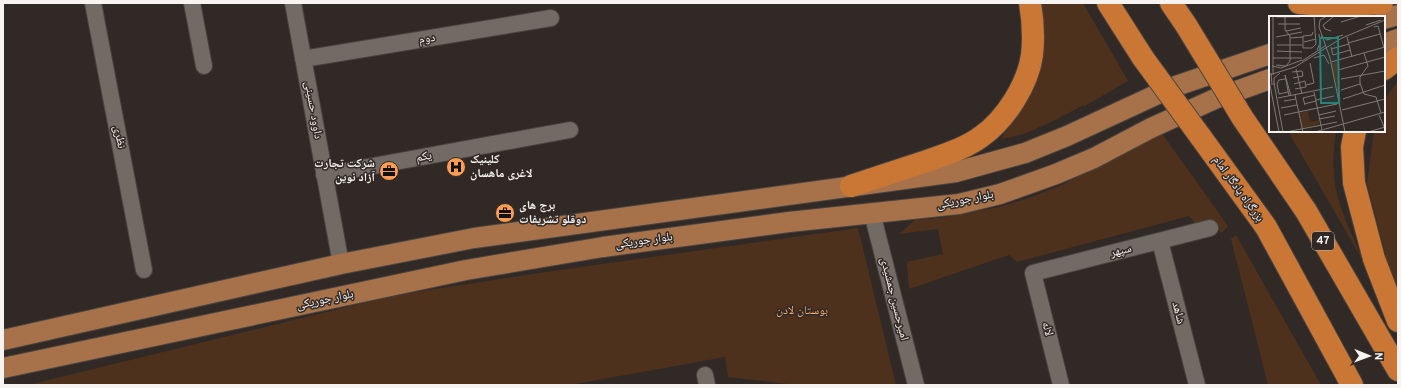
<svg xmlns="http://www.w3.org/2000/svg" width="1401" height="388" viewBox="0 0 1401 388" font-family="Overpass,'Noto Naskh Arabic',sans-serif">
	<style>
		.green { fill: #4e311d }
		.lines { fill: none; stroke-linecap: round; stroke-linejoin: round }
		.minor-casing { stroke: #494440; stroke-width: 18 }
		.major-casing { stroke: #494440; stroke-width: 22 }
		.highway-casing { stroke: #494440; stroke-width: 24 }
		.minor { stroke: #726a65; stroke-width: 16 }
		.major { stroke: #a77249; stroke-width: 20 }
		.highway { stroke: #ca7736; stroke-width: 22 }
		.highway-bridge-casing { stroke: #494440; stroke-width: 24; stroke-linecap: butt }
		.highway-bridge { stroke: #ca7736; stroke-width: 22 }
		.labels { text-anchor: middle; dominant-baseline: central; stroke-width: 3; stroke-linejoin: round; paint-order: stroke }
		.shield { fill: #302925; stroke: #bbb6b3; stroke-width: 1 }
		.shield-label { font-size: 11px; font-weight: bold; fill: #f7f3f0 }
		.street-label { font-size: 12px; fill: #f7f3f0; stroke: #302925 }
		.poi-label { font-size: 12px; font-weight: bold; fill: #f7f3f0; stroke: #302925; text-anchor: start }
		.park-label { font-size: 12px; fill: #f9ab74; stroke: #302925 }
		.inset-road { fill: none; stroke: #807a76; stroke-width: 1 }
		.view { fill: #26827b; fill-opacity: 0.15; stroke: #26827b; stroke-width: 2 }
		.inset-edge { fill: none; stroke: #f7f3f0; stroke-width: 2 }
	</style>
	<rect width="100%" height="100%" fill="#302925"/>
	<path class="green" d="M1039 3H1083L1128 81 1083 107 1084 105C1060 117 1028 136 1001 139L1024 103Z
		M1398 81V292L1392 280 1367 183 1374 131H1384V100Z
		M1288 131H1336C1332 156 1332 183 1341 207 1347 226 1356 243 1363 261Z
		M1161 132 1228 226 1222 233 1210 223 1198 226 1189 216 1017 262 1009 255 909 289 907 262 943 254 938 229 899 234 915 220 947 217 999 207 1029 198 1064 184Z
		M858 228 896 385H796L728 377 725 357 570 385H28L396 295 546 272Z
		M1236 235 1321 385H1268L1231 239Z"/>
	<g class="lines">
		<defs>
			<path id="minor" d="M93 3 144 270
				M192 3 204 66
				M293 3 341 264
				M303 59 551 18
				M324 175 570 130
				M872 213 916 385
				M1160 241 1197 385
				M705 375 707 385
				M1061 385 1033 273 1210 228"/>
			<path id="major" d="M1384 19 1398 15
				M1384 44 1398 39
				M3 340 341 264 474 238 956 172 1025 153 1067 136 1173 87 1270 54
				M3 368 466 270 603 247 789 222 959 204 1000 194 1056 174 1094 158 1151 128 1217 98 1270 79"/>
			<path id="highway" d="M1108 3 1143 58
				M1171 3 1186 25
				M1299 3 1334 6 1382 3
				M1384 69 1398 58
				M1242 117 1306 211 1398 370
				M1355 131 1352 147 1354 183 1374 259 1398 321
				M1200 136 1266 227 1352 385
				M851 186C875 178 899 170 924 162 943 155 965 149 982 136 1006 119 1028 84 1032 55 1034 37 1033 20 1030 3"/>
		</defs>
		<use href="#minor" class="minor-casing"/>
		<use href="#major" class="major-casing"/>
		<use href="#highway" class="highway-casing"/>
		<use href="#minor" class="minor"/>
		<use href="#major" class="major"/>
		<use href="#highway" class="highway"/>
		<defs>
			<path id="highway-bridge" d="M1186 25 1242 117
				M1143 58 1200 136"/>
		</defs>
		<use href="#highway-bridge" class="highway-bridge-casing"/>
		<use href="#highway-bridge" class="highway-bridge"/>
	</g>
	<defs>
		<symbol id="hospital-disc" viewBox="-11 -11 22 22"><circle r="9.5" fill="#fd9d54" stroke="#302925"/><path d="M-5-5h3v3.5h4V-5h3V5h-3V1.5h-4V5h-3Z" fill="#111"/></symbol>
		<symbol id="office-disc" viewBox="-11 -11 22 22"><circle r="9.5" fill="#fd9d54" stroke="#302925"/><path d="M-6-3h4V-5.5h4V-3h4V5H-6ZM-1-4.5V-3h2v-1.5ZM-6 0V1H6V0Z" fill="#111"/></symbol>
	</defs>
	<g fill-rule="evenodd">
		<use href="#hospital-disc" x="445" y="156" width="22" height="22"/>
		<use href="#office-disc" x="378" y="160" width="22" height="22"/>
		<use href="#office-disc" x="494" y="202" width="22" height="22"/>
	</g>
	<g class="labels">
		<rect class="shield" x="1312" y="232" width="22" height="18" rx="3"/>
		<g class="shield-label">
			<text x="1323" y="241">47</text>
		</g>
		<g class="street-label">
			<text transform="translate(427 39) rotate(-9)">دوم</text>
			<text transform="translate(313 110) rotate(80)">داوود حسینی</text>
			<text transform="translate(119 137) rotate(79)">نظری</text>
			<text transform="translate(424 157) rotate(-11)">یکم</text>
			<text transform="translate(1238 189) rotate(54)">بزرگراه یادگار امام</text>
			<text transform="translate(965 200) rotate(-11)">بلوار جوریکی</text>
			<text transform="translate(644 241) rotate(-8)">بلوار جوریکی</text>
			<text transform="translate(1121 251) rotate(-14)">سپهر</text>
			<text transform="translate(894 299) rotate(76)">امیرحسین جمشیدی</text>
			<text transform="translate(325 300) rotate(-12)">بلوار جوریکی</text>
			<text transform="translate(1178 313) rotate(76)">شاهد</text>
			<text transform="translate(1047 329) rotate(76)">لاله</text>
		</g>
		<g class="poi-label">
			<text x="470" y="160">کلینیک<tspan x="470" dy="14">لاغری ماهسان</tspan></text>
			<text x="375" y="164" text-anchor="end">شرکت تجارت<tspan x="375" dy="14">آزاد نوین</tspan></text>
			<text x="519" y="206">برج های<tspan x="519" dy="14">دوقلو تشریفات</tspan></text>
		</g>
		<g class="park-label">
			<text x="802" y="311">بوستان لادن</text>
		</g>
	</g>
	<g transform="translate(1269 16)">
		<rect width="116" height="116" fill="#302925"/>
		<path d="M70 45 68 54 73 94 62 47ZM39 95 41 106 50 104V108L33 112 31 97Z" fill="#4e311d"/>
		<path class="inset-road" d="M58 0 51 4 50 11 61 42 76 116M7 1H31M72 6 92 0M9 8H31M97 9 112 4M105 11 109 10 115 32M17 15 32 12M62 15 56 13 54 9 64 1M44 16 43 19 34 20V32H43L47 28 45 0M52 20 58 24 74 19M7 21 33 16M78 21 83 41M21 22 34 21M35 26 47 23M79 27 111 18M8 29H33M62 31 64 39 81 34M62 33 80 28M48 34 51 27 50 18M8 35 33 36M95 37 99 50 91 61V67L95 78 107 81 112 97M4 42H33M45 42 55 39 60 48M33 45 56 30M62 46 116 31M7 49 17 50 21 45V20L16 14V0M3 50 12 52 33 44M27 53 33 78M69 54 116 41M23 56 33 55 34 60 24 62M2 57 3 69M0 59 26 51 73 22 116 4M4 59V0M16 63 10 64 8 68 10 78 19 76M72 63 116 55M0 64 10 116M5 67 14 116M25 68 36 65 37 71 26 73M5 69V62L11 57M37 69 45 67 41 47M72 74 91 68M45 76 53 114M26 79 34 116M20 80 16 59 22 80M9 82 64 71M74 83 116 69M47 84 65 80M15 85 27 83M35 88 47 85M36 89 34 82 46 79M12 92 28 89M73 94 116 83M15 99 68 88M50 99 67 95M110 99 116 113M50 103 66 100M17 116 68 106M46 116 116 96M99 116 116 111"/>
		<path class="view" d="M51 22H69L70 87H52Z"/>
		<rect width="116" height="116" class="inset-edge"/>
	</g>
	<rect width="1401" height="388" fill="none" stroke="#f7f3f0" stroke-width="8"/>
	<g transform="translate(1369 356) rotate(91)" stroke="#302925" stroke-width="3" paint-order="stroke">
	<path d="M0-3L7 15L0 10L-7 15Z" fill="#f7f3f0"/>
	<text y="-6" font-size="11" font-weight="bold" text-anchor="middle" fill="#f7f3f0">N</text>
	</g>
</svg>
